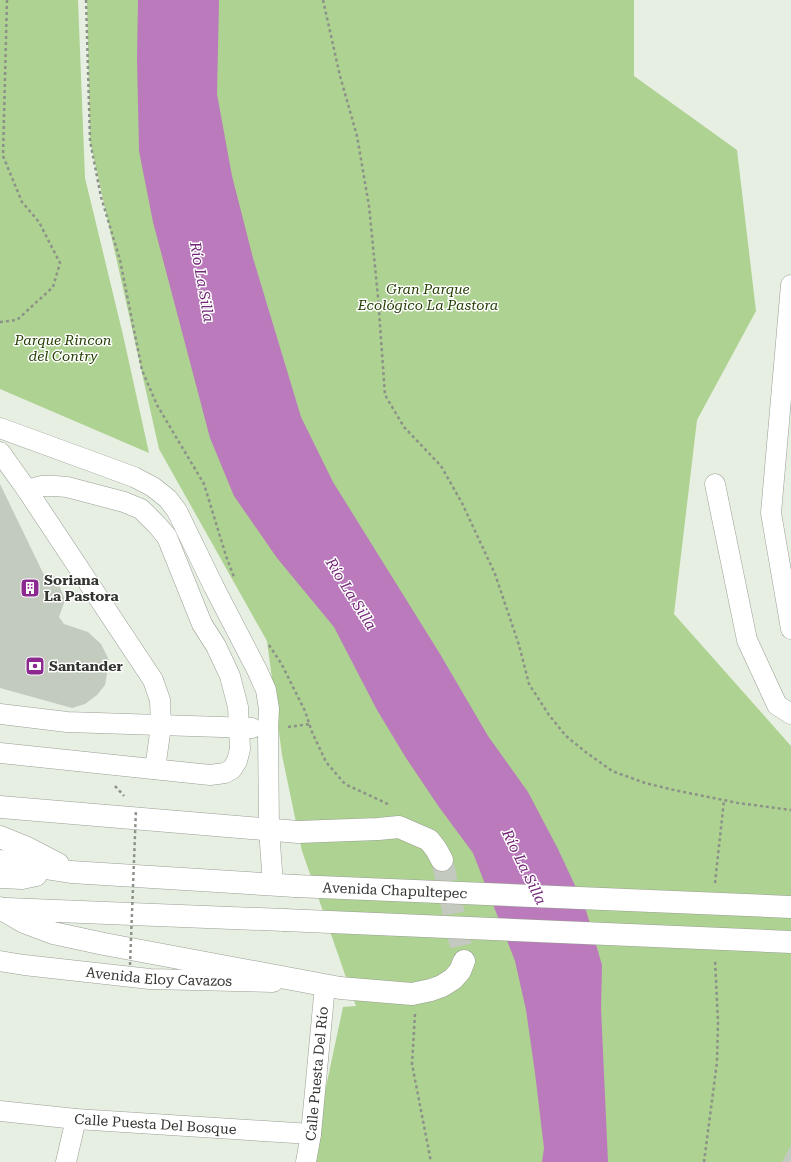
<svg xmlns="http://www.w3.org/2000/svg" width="791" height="1162" viewBox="0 0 791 1162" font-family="'Roboto Serif',serif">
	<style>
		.green { fill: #aed291 }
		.water { fill: #ba7abc }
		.building { fill: #c3cbbe }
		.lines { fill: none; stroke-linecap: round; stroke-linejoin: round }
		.major-tunnel { stroke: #c3c9be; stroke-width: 22; stroke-dasharray: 22 11; stroke-linecap: butt }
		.minor-casing { stroke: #989f93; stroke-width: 21 }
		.major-casing { stroke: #989f93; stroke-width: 23 }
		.path { stroke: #8d9289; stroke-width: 2.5; stroke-dasharray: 3 3; stroke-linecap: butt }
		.minor { stroke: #fff; stroke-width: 20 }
		.major { stroke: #fff; stroke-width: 22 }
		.major-bridge-casing { stroke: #989f93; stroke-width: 23; stroke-linecap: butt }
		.path-bridge { stroke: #8d9289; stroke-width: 2.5; stroke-dasharray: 3 3; stroke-linecap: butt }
		.major-bridge { stroke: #fff; stroke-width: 22 }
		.labels { text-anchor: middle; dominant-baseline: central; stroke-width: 3; stroke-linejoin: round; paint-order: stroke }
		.park-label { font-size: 14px; font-style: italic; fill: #243f02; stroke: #fff }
		.poi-label { font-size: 14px; font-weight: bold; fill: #323530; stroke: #fff; text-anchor: start }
		.street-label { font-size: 14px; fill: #323530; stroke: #fff }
		.water-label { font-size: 15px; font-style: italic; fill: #732677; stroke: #fff }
	</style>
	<rect width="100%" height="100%" fill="#e7eee2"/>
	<path class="green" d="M0 0H78L85 178 123 335 149 453 0 389Z
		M87 0H634V76L737 150 756 311 697 420 674 614 791 746V1162H310L343 1007 356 1006 302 851 282 755 267 641 159 449 90 141Z"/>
	<path class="water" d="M138 0H219L217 94 232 176 253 258 301 417 333 482 440 654 488 736 528 792 558 849 585 907 602 965 601 1008 608 1162H542L544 1148 535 1073 526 1010 515 961 473 853 439 807 406 758 377 710 334 627 277 558 234 496 210 438 153 222 139 151 137 58Z"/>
	<path class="building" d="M0 484 44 575 56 577 65 600 59 617 64 624 88 632 101 644 109 660 107 674 105 685 97 695 85 704 72 708 0 688Z
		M791 1145V1162H782Z"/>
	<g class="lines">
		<path class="major-tunnel" d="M442 860 464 961"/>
		<defs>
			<g id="minor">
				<path d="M791 285 771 513 791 629"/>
				<path d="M0 428 134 477 153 487 168 499 177 511 214 587 257 670 266 690 269 709 268 729 269 830 273 884"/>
				<path d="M0 452 27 490 153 680 160 700 161 726 155 769"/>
				<path d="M715 484 747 640 777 705 791 714"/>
				<path d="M0 714 67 722 252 728"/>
				<path d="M0 753 210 775 225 773 232 769 237 761 240 749 238 707 230 676 216 646 202 624 167 537 157 525 141 509 124 502 67 487 55 486H42L27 490"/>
				<path id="s1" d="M0 961 24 965 150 979 273 982"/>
				<path id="s2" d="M0 1111 76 1119 311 1134"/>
				<path d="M66 1162 76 1119"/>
				<path id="s3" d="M306 1162 311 1134 325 985"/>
			</g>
			<path id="major" d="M0 807 298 832 378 829 399 827 429 840 436 849 442 860
				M0 837 27 848 58 864
				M0 861 71 872 295 886
				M0 877 22 878 36 875
				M0 908 24 922 53 933 104 944 340 988 412 994 431 990 442 986 453 979 460 971 464 961
				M7 909 284 920"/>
		</defs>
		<use href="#minor" class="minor-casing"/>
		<use href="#major" class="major-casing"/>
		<path class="path" d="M86 0 90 141 101 197 120 260 142 370 157 405 204 484 226 556 234 577
			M323 0 340 76 357 136 369 206 378 297 385 395 404 427 441 466 462 503 495 574 519 645 529 684 549 715 566 736 587 753 612 771 645 783 674 790 738 803 791 810
			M0 322 17 320 53 287 60 263 39 222 22 202 3 156 7 0
			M269 645 281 663 305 711 312 732 326 762 345 784 390 805
			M288 727 310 724
			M115 786 124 796
			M715 883 724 800
			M415 1014 412 1064 431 1162
			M704 1162 717 1062 718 1022 715 960"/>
		<use href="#minor" class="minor"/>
		<use href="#major" class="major"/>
		<defs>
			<g id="major-bridge">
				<path id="s4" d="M295 886 791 907"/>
				<path d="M284 920 791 942"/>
			</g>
		</defs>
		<use href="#major-bridge" class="major-bridge-casing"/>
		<path class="path-bridge" d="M130 965 136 809"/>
		<use href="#major-bridge" class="major-bridge"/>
	</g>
	<defs>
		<symbol id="building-square" viewBox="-11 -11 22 22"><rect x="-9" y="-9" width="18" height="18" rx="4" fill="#8c2991" stroke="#fff"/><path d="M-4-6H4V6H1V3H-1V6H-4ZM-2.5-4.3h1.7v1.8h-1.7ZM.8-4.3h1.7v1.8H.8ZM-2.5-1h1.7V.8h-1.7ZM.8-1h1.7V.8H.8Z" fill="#fff"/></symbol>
		<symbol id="bank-square" viewBox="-11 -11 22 22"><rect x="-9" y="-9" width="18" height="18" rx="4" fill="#8c2991" stroke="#fff"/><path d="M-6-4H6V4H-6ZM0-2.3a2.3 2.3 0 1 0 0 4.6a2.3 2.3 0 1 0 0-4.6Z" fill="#fff"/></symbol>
	</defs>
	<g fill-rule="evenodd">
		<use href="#building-square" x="19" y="577" width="22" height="22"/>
		<use href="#bank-square" x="24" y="655" width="22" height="22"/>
	</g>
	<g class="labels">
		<g class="park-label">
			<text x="428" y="289">Gran Parque<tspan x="428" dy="16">Ecológico La Pastora</tspan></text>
			<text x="63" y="340">Parque Rincon<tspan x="63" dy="16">del Contry</tspan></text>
		</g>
		<g class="poi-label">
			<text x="44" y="580">Soriana<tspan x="44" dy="16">La Pastora</tspan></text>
			<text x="49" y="666">Santander</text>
		</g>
		<g class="street-label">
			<text stroke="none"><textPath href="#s4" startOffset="100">Avenida Chapultepec</textPath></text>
			<text stroke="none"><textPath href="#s1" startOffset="160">Avenida Eloy Cavazos</textPath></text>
			<text stroke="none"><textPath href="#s3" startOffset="89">Calle Puesta Del Río</textPath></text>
			<text stroke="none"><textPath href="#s2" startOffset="156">Calle Puesta Del Bosque</textPath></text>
		</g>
		<g class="water-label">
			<text transform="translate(202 282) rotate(80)">Río La Silla</text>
			<text transform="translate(351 594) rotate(58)">Río La Silla</text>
			<text transform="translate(524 867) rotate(64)">Río La Silla</text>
		</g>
	</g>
</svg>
